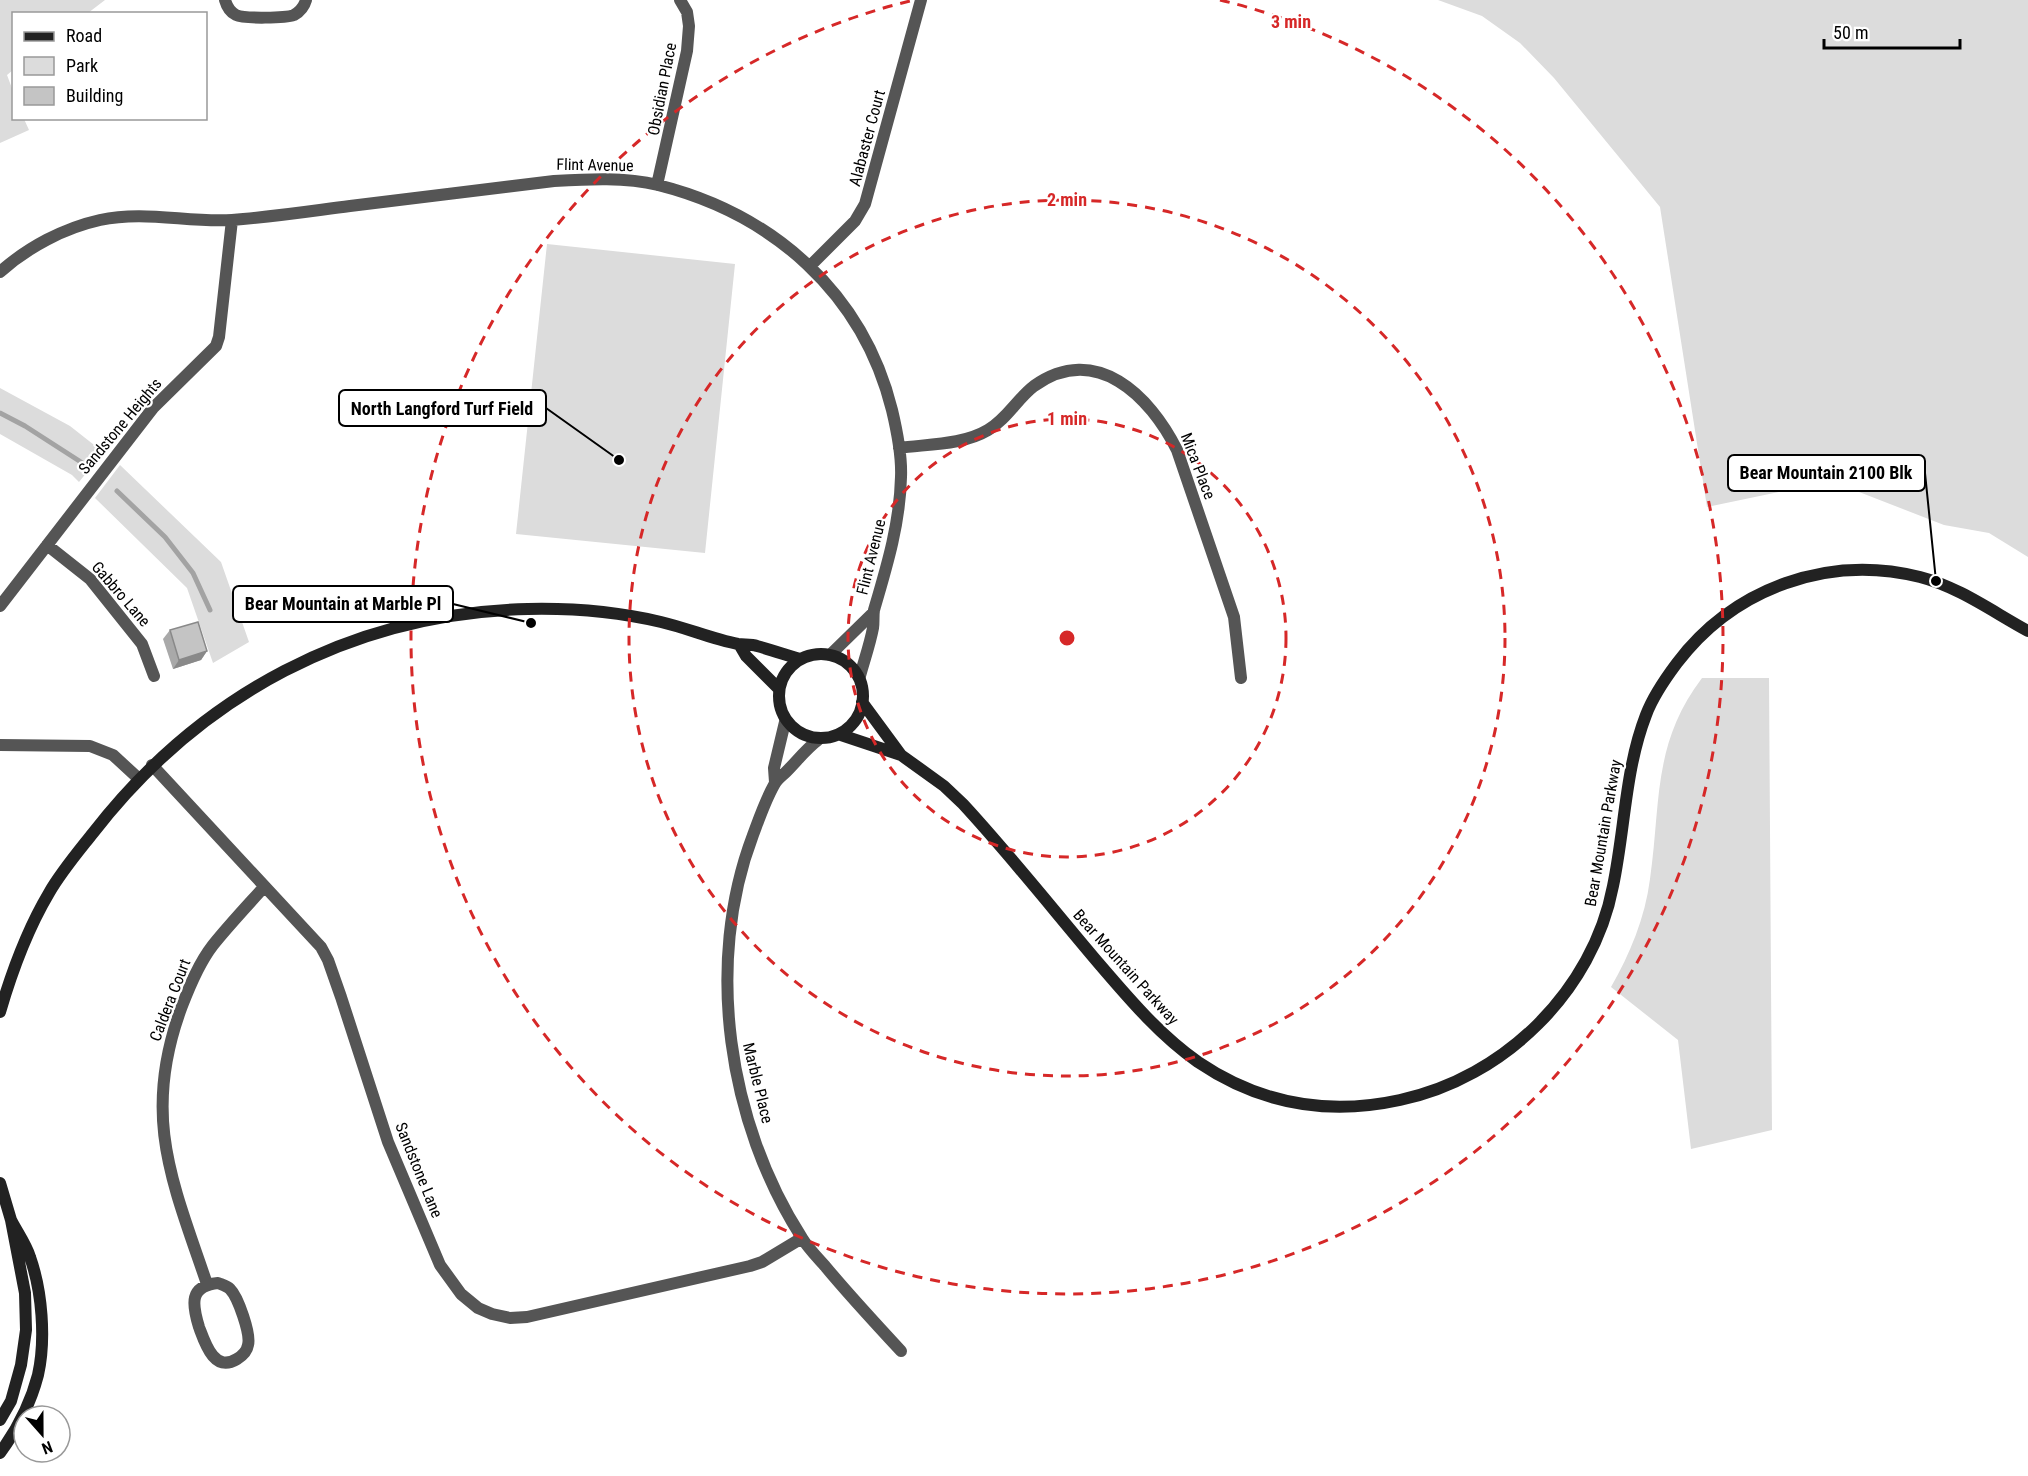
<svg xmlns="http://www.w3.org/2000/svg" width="2028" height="1476" viewBox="0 0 2028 1476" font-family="'Roboto Condensed',sans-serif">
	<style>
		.green { fill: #dcdcdc }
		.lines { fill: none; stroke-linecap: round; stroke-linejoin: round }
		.stream { stroke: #a3a3a3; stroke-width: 5 }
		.street { stroke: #555; stroke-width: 12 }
		.secondary { stroke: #222; stroke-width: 12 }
		.wall { fill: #a9a9a9 }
		.shaded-wall { fill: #898989 }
		.building { fill: #c4c4c4; stroke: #898989; stroke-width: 1.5 }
		.ring { fill: none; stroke: #d62828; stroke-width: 3; stroke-dasharray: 10 8 }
		.labels { text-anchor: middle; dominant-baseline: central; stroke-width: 4.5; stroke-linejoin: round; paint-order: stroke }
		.street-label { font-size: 16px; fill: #000; stroke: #fff }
		.centre { fill: #d62828; stroke: #fff; stroke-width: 3 }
		.ring-label { font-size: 18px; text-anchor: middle; font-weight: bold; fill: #d62828; stroke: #fff; stroke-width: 4.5; stroke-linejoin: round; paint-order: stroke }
		.leader { fill: none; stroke: #000; stroke-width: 2 }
		.callout-dot { fill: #000; stroke: #fff; stroke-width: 2 }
		.callout { fill: #fff; stroke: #000; stroke-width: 2 }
		.callout-label { font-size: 18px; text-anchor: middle; font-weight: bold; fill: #000 }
	</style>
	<rect width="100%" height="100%" fill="#fff"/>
	<path class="green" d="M0 0H105L88 13 14 14 13 70 7 75 13 91 14 118 24 119 29 130 0 143Z
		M1438 0H2028V557L1989 533 1944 525 1854 490 1808 486 1707 507 1660 207 1554 78 1520 43 1482 16Z
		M547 244 735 264 705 553 516 534Z
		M0 388 70 426 103 452 79 482 72 475 0 434Z
		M120 465 221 562 249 642 213 663 187 588 95 498Z
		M1702 678H1769L1772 1130 1691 1149 1678 1040 1611 987C1630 954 1645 918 1650 879 1661 803 1652 744 1702 678Z"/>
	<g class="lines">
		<path class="stream" d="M0 413 25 426 84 464
			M117 491 165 537 193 573 210 610"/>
		<path class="street" d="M225 0C227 7 230 12 236 15 244 19 286 18 294 15 301 11 304 7 306 0
			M657 185 687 51 689 26 687 12 680 0
			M810 266 855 221 865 204 921 0
			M0 272C28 247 64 228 100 220 145 210 188 223 232 220 272 217 311 211 350 206 418 198 486 189 554 181 589 179 625 177 658 185 773 214 863 293 892 410 897 431 902 455 901 477 900 523 887 566 874 610 873 616 874 622 873 628 870 644 864 661 860 676
			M899 448C928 444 963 445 988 430 1007 419 1017 399 1034 386 1096 342 1150 396 1177 450L1234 617 1241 678
			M47 545 90 579 142 644 154 676
			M0 606 153 408 216 346 219 337 232 220
			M830 655 873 613
			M818 740C806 749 797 761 786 772 782 776 777 779 774 785 765 801 759 819 753 835 704 964 728 1123 802 1238 808 1248 817 1257 825 1266 849 1295 875 1323 901 1351
			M0 745 90 746 113 755 138 778
			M152 765 321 947 328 960 341 997 388 1142 440 1265 461 1294 478 1308 492 1314 510 1318 527 1317 750 1266 762 1262 802 1238
			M775 782 774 768 785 722
			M218 1283C223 1285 227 1286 230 1289 238 1297 251 1334 248 1345 247 1351 242 1356 237 1359 214 1373 205 1343 199 1327 192 1304 189 1286 218 1283Z
			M207 1284C172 1181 141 1115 182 1006 190 985 199 963 213 945 229 925 247 906 264 887"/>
		<path class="secondary" d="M739 644 746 656 779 689
			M779 696a42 42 0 1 1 84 0a42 42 0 1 1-84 0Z
			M862 702 901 755 944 786 963 804C1011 856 1055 912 1101 966 1131 1001 1160 1035 1198 1062 1260 1104 1327 1116 1400 1100 1504 1078 1593 991 1613 886 1625 829 1625 769 1646 715 1653 696 1665 679 1677 663 1734 588 1828 554 1920 577 1959 587 1993 612 2028 631
			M841 735 901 755
			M0 1012C12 971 27 930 49 893 61 872 78 852 93 833 200 695 352 613 528 609 572 608 618 612 661 622 687 628 712 639 738 644 744 645 751 644 757 646 772 650 786 655 800 659
			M0 1183 11 1220 25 1293 26 1330 21 1365 11 1401 0 1420
			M0 1453C16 1431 31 1402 38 1375 46 1339 42 1291 30 1257 26 1244 17 1232 11 1220"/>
	</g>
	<path class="wall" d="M170 630 207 651 201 660 173 669 163 639Z"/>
	<path class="shaded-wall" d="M207 651 201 660 173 669 179 660Z"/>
	<path class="building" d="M198 622 207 651 179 660 170 630Z"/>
	<g class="ring">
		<circle cx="1067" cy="638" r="219"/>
		<circle cx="1067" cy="638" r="438"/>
		<path d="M1220 0A656 656 0 1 1 914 0"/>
	</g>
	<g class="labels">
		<g class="street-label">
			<text transform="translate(662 89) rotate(-79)">Obsidian Place</text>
			<text transform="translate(867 138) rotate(-75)">Alabaster Court</text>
			<text transform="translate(595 165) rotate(1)">Flint Avenue</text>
			<text transform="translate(120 426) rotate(-50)">Sandstone Heights</text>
			<text transform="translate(1198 466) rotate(69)">Mica Place</text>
			<text transform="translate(871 557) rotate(-76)">Flint Avenue</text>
			<text transform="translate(121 594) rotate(49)">Gabbro Lane</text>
			<text transform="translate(1603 833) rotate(-80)">Bear Mountain Parkway</text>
			<text transform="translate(1126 967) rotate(48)">Bear Mountain Parkway</text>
			<text transform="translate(170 1000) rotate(-69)">Caldera Court</text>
			<text transform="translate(758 1083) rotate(76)">Marble Place</text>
			<text transform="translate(419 1170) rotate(68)">Sandstone Lane</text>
		</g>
	</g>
	<circle cx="1067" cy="638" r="9" class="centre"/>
	<g class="ring-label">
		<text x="1291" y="28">3 min</text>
		<text x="1067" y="206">2 min</text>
		<text x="1067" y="425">1 min</text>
	</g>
	<path class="leader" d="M619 460L546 408M1936 581L1925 473M531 623L453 604"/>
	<g class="callout-dot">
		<circle cx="619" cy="460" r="6"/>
		<circle cx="1936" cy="581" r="6"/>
		<circle cx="531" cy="623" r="6"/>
	</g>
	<g class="callout">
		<rect x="339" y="390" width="207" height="36" rx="6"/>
		<rect x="1728" y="455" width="197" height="36" rx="6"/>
		<rect x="233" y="586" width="220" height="36" rx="6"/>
	</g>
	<g class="callout-label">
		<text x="442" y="415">North Langford Turf Field</text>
		<text x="1826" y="479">Bear Mountain 2100 Blk</text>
		<text x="343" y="610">Bear Mountain at Marble Pl</text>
	</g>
	<rect x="12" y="12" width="195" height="108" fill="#ffffff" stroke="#999999" stroke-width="1.5"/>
	<rect x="24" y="32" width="30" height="9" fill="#222222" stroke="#999999" stroke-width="1.5"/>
	<text x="66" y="42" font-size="18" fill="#000000">Road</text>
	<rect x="24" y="57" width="30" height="18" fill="#dcdcdc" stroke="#999999" stroke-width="1.5"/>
	<text x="66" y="72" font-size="18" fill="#000000">Park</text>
	<rect x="24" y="87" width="30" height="18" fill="#c4c4c4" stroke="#999999" stroke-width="1.5"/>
	<text x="66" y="102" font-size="18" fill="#000000">Building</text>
	<g transform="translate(42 1434) rotate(159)"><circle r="28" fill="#ffffff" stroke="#999999" stroke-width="1.5"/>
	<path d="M0-4.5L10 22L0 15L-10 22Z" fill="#000000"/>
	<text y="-9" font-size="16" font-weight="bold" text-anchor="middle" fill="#000000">N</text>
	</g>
	<path d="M1824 39v9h136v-9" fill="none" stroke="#000000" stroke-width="3"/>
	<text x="1833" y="39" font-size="18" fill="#000000" stroke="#ffffff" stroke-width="4.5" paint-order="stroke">50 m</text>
</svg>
